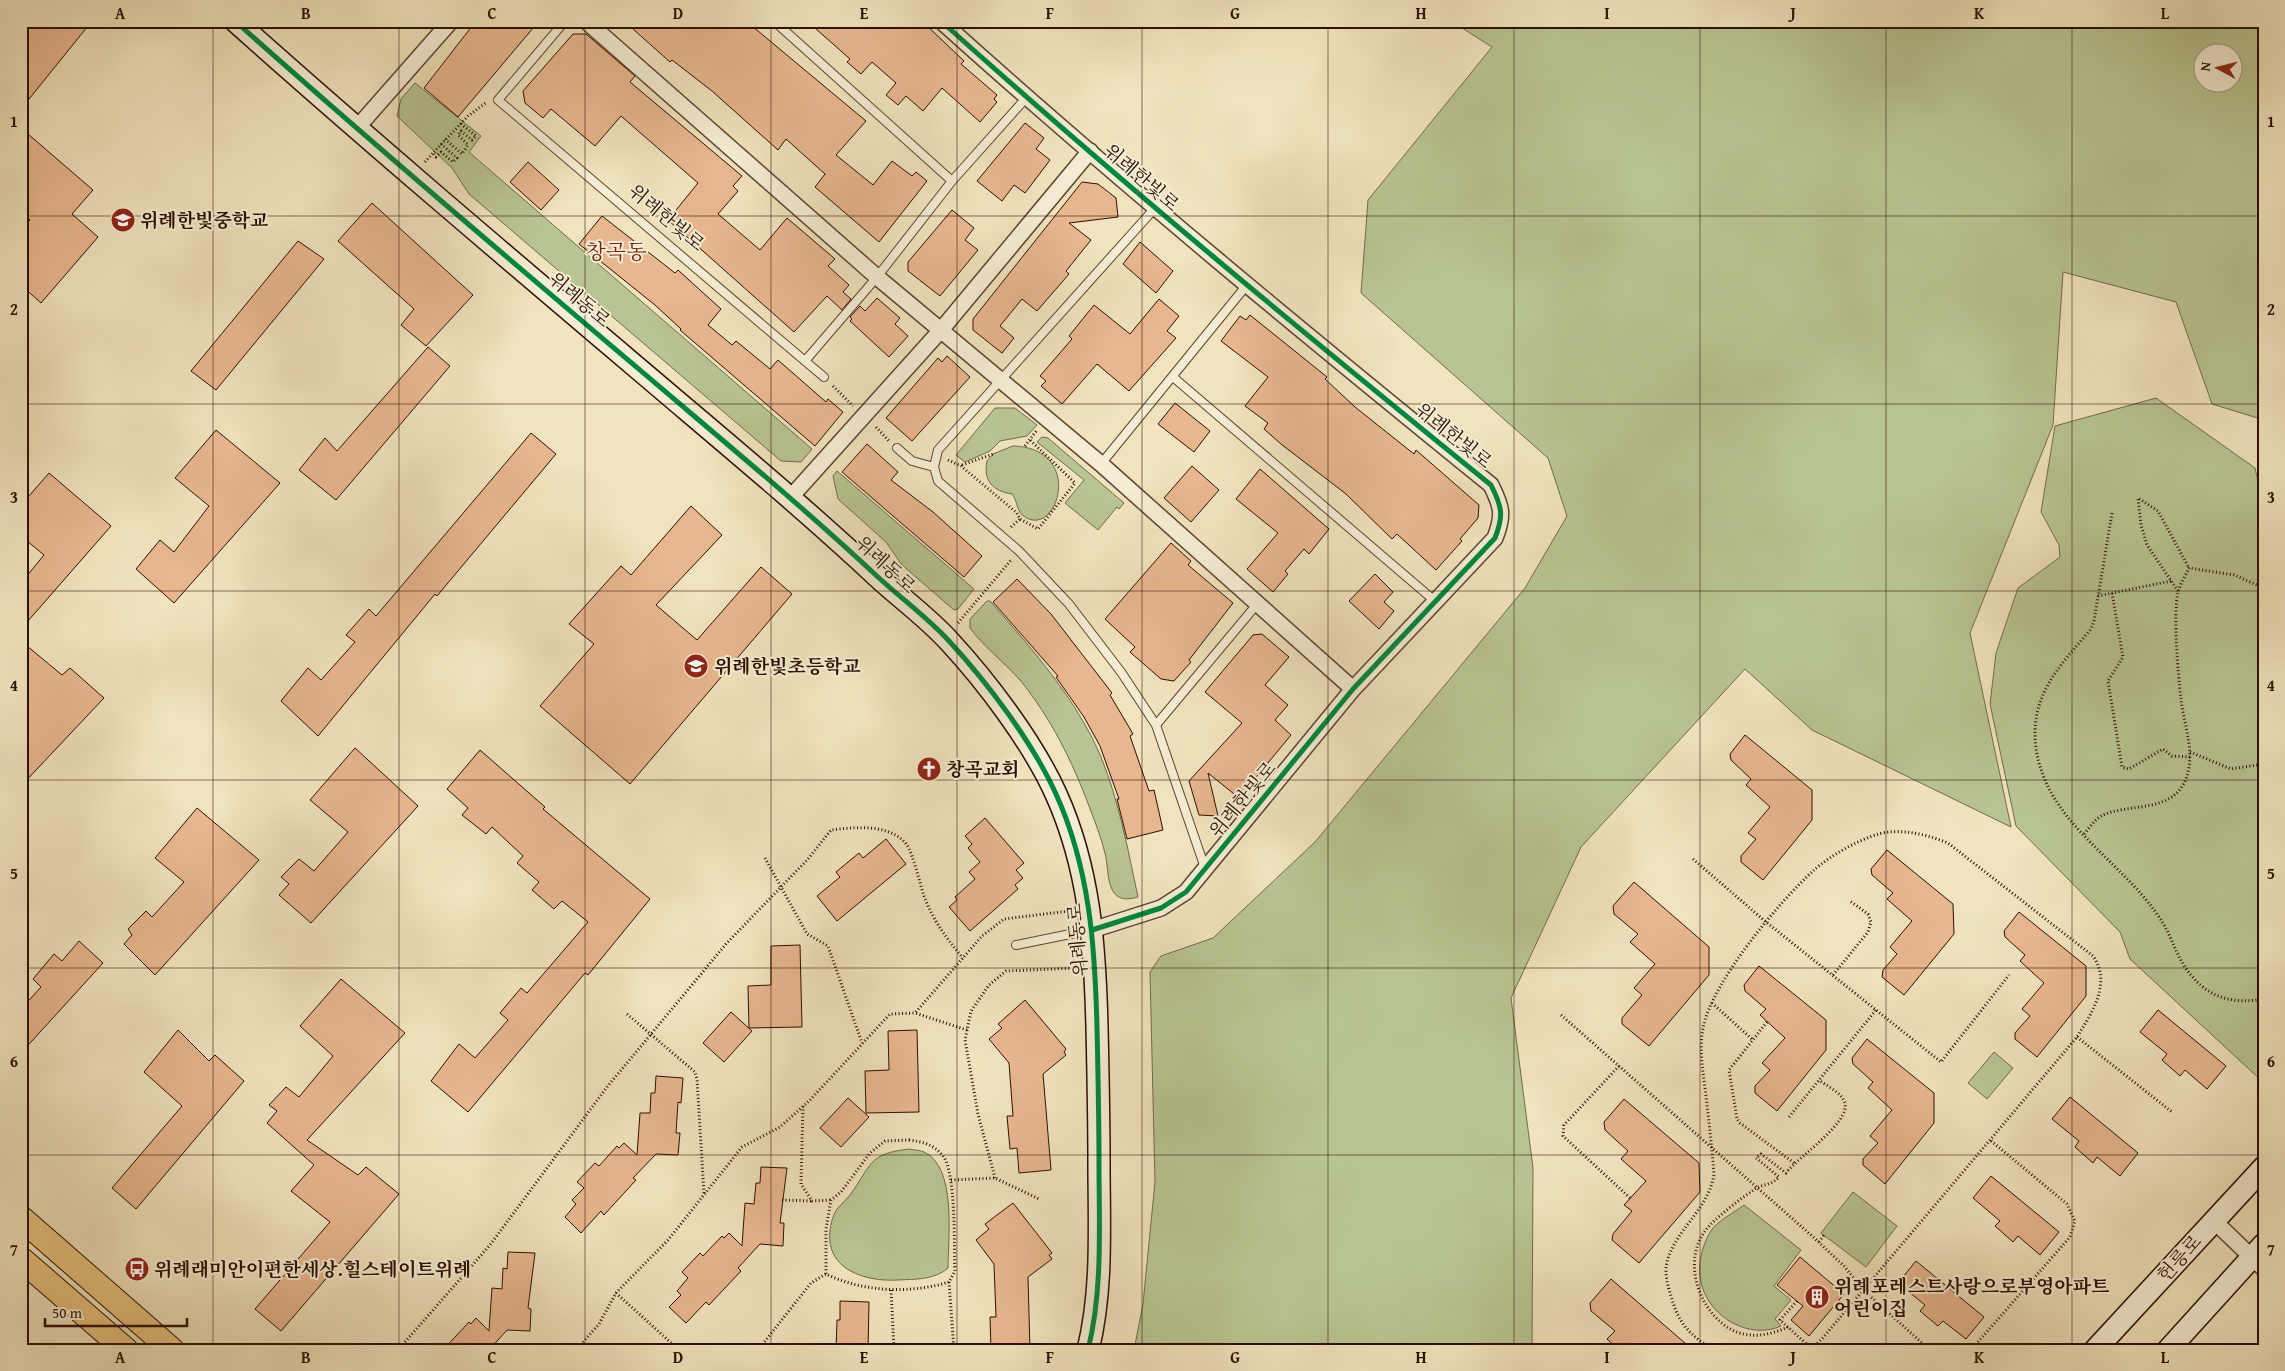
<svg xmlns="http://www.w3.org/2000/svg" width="2285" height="1371" viewBox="0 0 2285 1371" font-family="'Gentium Book Plus','Noto Serif KR',serif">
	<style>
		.green { fill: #b8c492; stroke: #726a4a; fill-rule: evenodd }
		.building { fill: #e8b68f; stroke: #2c0f01 }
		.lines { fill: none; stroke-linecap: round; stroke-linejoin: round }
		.lane-casing { stroke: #5d4430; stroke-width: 10 }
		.street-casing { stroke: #5d4430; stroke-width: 18 }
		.secondary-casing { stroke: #2c0f01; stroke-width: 24 }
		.primary-casing { stroke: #2c0f01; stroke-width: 26 }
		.path { stroke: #2c0f01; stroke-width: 3; stroke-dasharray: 1 2.5; stroke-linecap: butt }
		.lane { stroke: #f5edd4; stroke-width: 8 }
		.street { stroke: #f5edd4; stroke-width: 15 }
		.secondary { stroke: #f5edd4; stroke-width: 21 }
		.primary { stroke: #e8c27e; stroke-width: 24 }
		.cycleway-casing { stroke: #f5edd4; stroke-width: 8 }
		.cycleway { stroke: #00873e; stroke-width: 5 }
		.grid { fill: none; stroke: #2c0f01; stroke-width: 1; stroke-opacity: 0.55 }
		.labels { text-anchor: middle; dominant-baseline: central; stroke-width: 4; stroke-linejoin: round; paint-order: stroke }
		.street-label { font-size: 19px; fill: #2c0f01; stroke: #f5edd4 }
		.poi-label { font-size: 19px; font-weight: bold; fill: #2c0f01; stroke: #f5edd4; text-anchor: start }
		.quarter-label { font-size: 21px; fill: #7a1f14; stroke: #f5edd4 }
		.neatline { fill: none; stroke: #2c0f01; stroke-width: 2 }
		.grid-label { font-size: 16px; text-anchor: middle; font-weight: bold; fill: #2c0f01 }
	</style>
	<rect width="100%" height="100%" fill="#f0e3bd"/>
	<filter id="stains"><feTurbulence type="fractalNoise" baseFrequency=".004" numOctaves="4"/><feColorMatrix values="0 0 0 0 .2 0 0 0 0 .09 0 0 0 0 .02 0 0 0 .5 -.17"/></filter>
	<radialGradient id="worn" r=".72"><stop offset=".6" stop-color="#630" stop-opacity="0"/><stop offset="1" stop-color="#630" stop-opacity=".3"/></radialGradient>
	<path class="green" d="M1451 21H2264V420L2212 404 2176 302 2063 272 2053 425 1970 633 2011 827 1812 730 1745 669 1581 847 1511 998 1533 1168 1532 1350H1134L1143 1304 1155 1182 1150 972 1161 956 1213 938 1315 842 1525 588 1567 516 1548 458 1361 293 1368 200 1492 47ZM2202 52H2232V82H2202Z
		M415 83 481 136 469 152 812 449 801 462 781 461 469 194 452 168 397 116 401 99Z
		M2156 398 2255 468 2264 508V1083L2130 959 2120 932 2016 826 1990 704 1996 653 2018 588 2060 557 2059 545 2041 512 2055 426Z
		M995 408H1015L1037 425 1027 436 1000 441 990 451 965 462 956 455Z
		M1042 437 1048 438 1124 503 1119 509 1117 507 1098 530 1065 503 1084 480 1037 442Z
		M1013 446C1085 448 1058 538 1025 517 1016 512 1018 501 1012 494 993 491 983 481 987 461L993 454Z
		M837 471 974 589 958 609 954 610 902 565 886 542 838 499 833 476Z
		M987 601H990C1032 649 1076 698 1101 757 1119 801 1128 850 1138 897 1105 907 1110 875 1105 853 1101 837 1095 822 1089 806 1072 761 1051 718 1020 680 1005 663 982 645 970 628V619Z
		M1994 1052 2013 1068 1987 1099 1968 1083Z
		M909 1149C913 1150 920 1150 924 1152 957 1167 948 1237 948 1268 934 1280 916 1279 898 1280 866 1282 825 1270 830 1230 831 1223 833 1215 837 1209 841 1204 846 1200 850 1195 872 1165 867 1154 909 1149Z
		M1853 1192 1897 1226 1866 1267 1821 1233Z
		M1744 1205 1801 1250 1774 1286 1791 1300 1775 1319 1781 1326C1750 1340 1711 1318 1702 1286 1696 1268 1702 1243 1713 1228 1721 1219 1735 1212 1744 1205Z"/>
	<path class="building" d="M28 21H92L21 109V29Z
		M476 21H539L458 117 424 88Z
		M624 21H746L866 121 836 155 873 185 892 161 912 176 916 172 927 181 879 242 815 187 825 174 786 139 778 150 712 91 672 60 670 62Z
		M807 21H922L964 61 961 64 997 95 994 99 997 102 980 122 942 88 923 111 906 96 898 105 886 95 896 83 872 62 861 74 847 62 850 59Z
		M573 34H586L635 76 630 82 742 176 733 186 738 191 718 214 760 250 787 218 835 259 828 266 849 285 843 292 851 299 842 310 827 296 794 332 668 220 698 183 621 116 595 146 551 109 543 118 525 103 523 91Z
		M1025 123 1044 138 1036 149 1050 160 1025 193 1014 185 1002 201 977 181Z
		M21 128 93 190 72 214 98 237 41 303 21 285V230L30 220 21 212Z
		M528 162 559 190 541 210 510 182Z
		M1082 182 1098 184 1116 198 1118 217 1069 223 1091 240 1066 271 1069 274 1037 311 1022 299 1000 326 1014 338 1002 353 973 330V319Z
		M372 203 473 295 426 346 401 325 414 309 338 241Z
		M952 210 974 228 965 240 978 250 940 296 908 271V262Z
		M602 216 675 273 678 270 721 309 708 325 732 345 736 341 770 369 778 360 826 402 828 399 843 412 815 446 680 330 681 329 655 305 579 244Z
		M298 241 324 259 216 390 191 371Z
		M1140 242 1173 271 1156 293 1123 264Z
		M877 298 900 318 895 324 908 336 889 357 850 321 852 319 850 317 860 306 865 311Z
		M1159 299 1179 316 1167 331 1176 338 1129 391 1097 364 1062 404 1041 386 1046 381 1040 376 1072 339 1069 336 1094 305 1130 334Z
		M1250 315 1327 377 1325 379 1355 407 1414 454 1416 450 1479 505 1478 518 1460 539 1462 541 1436 570 1397 534 1392 539 1346 494 1281 444 1264 429 1268 423 1245 406 1268 377 1221 341 1240 316 1246 320Z
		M428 347 450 366 336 500 299 470 325 438 337 451Z
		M947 356 970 377 912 441 886 418 938 358 942 362Z
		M1175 403 1210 431 1194 452 1158 424Z
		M216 430 280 483 174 603 136 569 160 540 174 552 209 506 175 478Z
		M531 433 556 454 437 596 435 594 318 736 281 701 308 668 321 680 355 642 346 635 369 609 376 616Z
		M867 444 898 472 891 480 933 512 982 556 964 577 842 472Z
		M1192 466 1219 490 1191 522 1164 498Z
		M1260 469 1329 529 1309 554 1304 549 1285 571 1288 574 1273 592 1247 569 1278 533 1236 499Z
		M49 473 111 526 21 629V583L44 555 21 536V505Z
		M691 506 722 535 656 605 697 640 761 567 792 594 630 784 540 706 594 644 569 624 621 566 631 575Z
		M1171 543 1191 561 1188 565 1233 603 1189 660 1191 662 1174 681 1161 679 1130 652 1135 647 1105 619Z
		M1375 574 1393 592 1384 602 1394 611 1379 629 1349 601Z
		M1017 579 1051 614 1112 693 1110 695 1133 734 1130 736 1149 791 1154 790 1163 830 1127 839 1117 799H1119L1100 746 1084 717 1056 677 1058 676 993 602Z
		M1262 634 1289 657 1265 685 1288 705 1275 720 1291 735 1239 798 1208 773 1218 816 1199 815 1189 781 1242 723 1205 692 1253 635Z
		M21 641 62 675 70 668 104 698 21 786Z
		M1745 735 1812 790V820L1763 880 1741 862V856L1756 839 1748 833 1770 807 1746 785 1751 779 1731 760 1730 754Z
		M355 748 418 806 311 923 279 895 289 884 281 877 299 859 314 871 348 832 310 800Z
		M480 750 545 807 543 809 650 899 588 975 585 973 468 1112 431 1081 459 1044 475 1058 508 1020 500 1013 521 988 527 993 588 922 562 901 554 909 532 890 539 882 517 863 523 856 492 827 486 834 462 815 468 808 447 789Z
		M197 808 259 860 155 975 124 944 132 935 128 929 146 911 152 917 184 882 155 858Z
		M985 818 1024 863 1016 870 1023 878 1015 885 1018 889 970 931 949 907 957 900 955 897 975 879 969 872 980 862 968 848 972 844 965 836Z
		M886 839 906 864 837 921 817 896 840 877 836 872 859 853 863 858Z
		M1887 850 1953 904 1954 934 1904 995 1882 977 1883 970 1897 954 1890 947 1912 921 1887 899 1893 893 1872 875 1871 869Z
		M1634 882 1709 947V975L1649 1046 1622 1024V1018L1642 995 1634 988 1655 964 1630 942 1638 934 1614 914 1613 906Z
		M2019 912 2086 966V996L2037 1057 2015 1039V1033L2030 1016 2022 1009 2044 983 2020 961 2025 955 2005 937 2004 931Z
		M79 941 103 963 21 1053V1009L41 987 33 979 54 954 62 961Z
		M800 945 802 1027 749 1028 748 986 771 985V946Z
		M1759 966 1826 1020V1050L1777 1111 1755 1093V1086L1770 1070 1762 1063 1785 1038 1760 1015 1766 1009 1745 991 1744 985Z
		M341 979 405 1033 307 1140 358 1175 366 1167 399 1194 281 1331 255 1309 330 1222 291 1191 314 1165 267 1123 277 1111 269 1105 286 1087 299 1097 333 1056 300 1026Z
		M1025 1000 1066 1049 1064 1052 1066 1055 1043 1074 1051 1170 1019 1173 1017 1148 1010 1149 1007 1116H1013L1009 1063 989 1039 1002 1028 998 1024Z
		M2158 1010 2226 1066 2207 1089 2185 1070 2180 1076 2162 1060 2167 1054 2140 1032Z
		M731 1012 752 1031 724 1062 703 1043Z
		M178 1030 209 1061 215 1055 244 1081 136 1209 112 1188 182 1106 144 1072Z
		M917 1030 919 1112 866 1113 865 1071 889 1070 888 1031Z
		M1867 1039 1934 1093V1123L1885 1184 1863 1165V1159L1878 1143 1870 1136 1892 1110 1868 1088 1873 1082 1853 1064 1852 1058Z
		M656 1076 683 1078 681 1103 678 1102 676 1133H680L678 1155 656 1154 633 1178 636 1180 604 1215 601 1211 581 1233 565 1217 576 1204 572 1200 584 1188 577 1182 595 1163 599 1166 617 1146 619 1148 624 1143 637 1155 640 1113H650L651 1093H655Z
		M2070 1097 2138 1153 2120 1176 2097 1157 2093 1163 2075 1147 2079 1141 2052 1119Z
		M848 1098 869 1117 841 1147 820 1128Z
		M1624 1099 1699 1163 1700 1192 1639 1263 1612 1240 1613 1234 1632 1211 1624 1205 1646 1181 1621 1159 1628 1151 1605 1130 1604 1122Z
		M761 1167 787 1168 780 1223H784L783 1246 760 1244 738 1268 741 1271 709 1305 706 1302 686 1323 669 1307 681 1295 677 1291 688 1278 682 1272 700 1253 703 1256 722 1236 724 1238 729 1233 742 1246 745 1203 754 1204 756 1183H760Z
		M1991 1176 2059 1232 2040 1255 2018 1236 2013 1242 1995 1226 2000 1221 1973 1198Z
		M1013 1203 1052 1253 1049 1255 1052 1259 1028 1277 1030 1350H991L990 1317H996L994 1264 976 1240 989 1229 985 1224Z
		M508 1252 535 1253 528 1308 531 1309 530 1331 507 1330 489 1350H443L469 1322 471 1324 476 1318 489 1331 492 1288 502 1289 503 1268 507 1269Z
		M1800 1257 1844 1294 1809 1336 1791 1320 1803 1306 1777 1285Z
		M1916 1261 1984 1317 1966 1339 1943 1321 1938 1326 1920 1311 1925 1305 1898 1283Z
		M1611 1279 1693 1350H1619L1607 1339 1615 1331 1591 1311 1590 1303Z
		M840 1301 869 1302 868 1350H836L837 1320H840Z"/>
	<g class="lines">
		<defs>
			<path id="lane" d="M565 21 498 100 805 361 877 277 952 181 1026 98
				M774 21 952 181
				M1155 208 938 450 934 467 938 481 1019 551 1069 604 1121 672 1156 725 1205 868
				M805 361 824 377
				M1173 377 1436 602
				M897 448 912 461 934 467
				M1101 464 1246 286
				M1156 725 1258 603
				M1016 945 1090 930"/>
			<path id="street" d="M586 21 877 277 1101 464 1353 689
				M941 21C1120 182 1305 334 1491 485 1502 507 1504 515 1495 538L1353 689 1186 892 1161 908 1092 930
				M356 129 451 21
				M790 498 941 330 1090 151
				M2213 1220 2264 1269"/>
			<path id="secondary" d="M235 21C383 153 535 281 687 410 752 465 817 520 879 578 902 599 928 618 949 641 987 682 1033 743 1056 794 1090 869 1095 947 1097 1027 1098 1072 1099 1118 1099 1163 1099 1226 1103 1289 1088 1350
				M2095 1350 2264 1167
				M2168 1350 2264 1244"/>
			<path id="primary" d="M21 1218 172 1350
				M21 1259 126 1350"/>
		</defs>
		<use href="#lane" class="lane-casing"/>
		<use href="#street" class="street-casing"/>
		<use href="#secondary" class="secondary-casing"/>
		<use href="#primary" class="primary-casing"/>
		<path class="path" d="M445 139 462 154 468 145 458 135 461 131 472 140 476 136 460 123
			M441 144 457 158 453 162 441 152 436 157 433 153 468 116 487 102
			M425 162 433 153
			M833 386 853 406
			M876 427 889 441
			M1025 446 1037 430
			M948 460 961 466 1017 513 1020 519 1038 529 1075 483 1030 440
			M962 465 993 454
			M2112 513 2094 621 2091 629C2060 666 2029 695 2036 748 2046 821 2118 858 2157 914 2176 940 2175 964 2203 987 2220 1001 2243 1003 2264 999
			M1011 527 1020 519
			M2178 591 2147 545 2141 525 2138 498 2158 511 2189 568
			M2112 593 2123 657 2108 681 2122 767 2129 769 2163 749 2172 756 2190 757
			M2098 596 2171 581
			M958 623 1012 559
			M2190 752 2231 769 2264 764
			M2084 834C2090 827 2095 819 2103 815 2127 804 2168 812 2183 785 2198 758 2184 727 2181 699 2178 673 2173 616 2178 592 2180 584 2186 575 2189 568L2234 575 2264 588
			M765 858 807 934 828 946 862 1043
			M1693 859 1766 922 1941 1062 2009 975
			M1833 975 1868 932 1871 922 1868 914 1850 901
			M1712 1003 1753 1040
			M627 1014 695 1072 697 1079 704 1194
			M1561 1015 1811 1235 1844 1266 1863 1290 1930 1350
			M1767 1022 1729 1070 1737 1119 1740 1123 1794 1163
			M967 1030 915 1013 982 936 1004 919 1069 911
			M2077 1037 2172 1112
			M1619 1066 1564 1125 1563 1136 1630 1198
			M803 1106 801 1184 812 1201 831 1200
			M1789 1117 1876 1010
			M909 1140C923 1142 933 1144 943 1156 956 1171 954 1248 955 1271L949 1282C911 1294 862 1292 826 1274V1229L831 1200 841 1192 870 1153 885 1141Z
			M995 1178 978 1114 965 1040 971 1011 989 985 1006 971 1076 968
			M951 1180 995 1178 1039 1199
			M782 1200 812 1201
			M1819 1242 1824 1235
			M949 1282 954 1350
			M891 1290 894 1350
			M616 1293 679 1350
			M1797 1301 1780 1320 1811 1348
			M1788 1327C1766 1337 1743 1340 1723 1324 1695 1302 1682 1254 1710 1225 1722 1213 1740 1199 1755 1189 1763 1184 1772 1185 1779 1177L1756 1158 1761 1154 1786 1173C1798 1157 1850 1123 1845 1103 1842 1093 1827 1086 1819 1080
			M398 1350 490 1245 607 1087 726 944 808 859 831 830C855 827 890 823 907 845 913 854 920 884 924 896 933 920 946 938 963 958
			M576 1350 599 1324 616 1293 668 1240 742 1147 780 1127 810 1100 890 1014 915 1013
			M758 1350 811 1283 826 1274
			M1712 1350C1689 1333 1679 1325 1671 1296 1668 1286 1664 1273 1667 1262 1675 1230 1708 1210 1714 1175 1712 1148 1709 1122 1706 1096 1703 1073 1699 1050 1703 1028 1712 982 1778 903 1813 871 1829 856 1867 834 1889 832 1910 830 1930 836 1948 843L2093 956C2112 983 2092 1013 2077 1037L1821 1340 1809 1350
			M1971 1350 2070 1237 2075 1221 2067 1204 1990 1140"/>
		<use href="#lane" class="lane"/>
		<use href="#street" class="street"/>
		<use href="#secondary" class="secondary"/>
		<use href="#primary" class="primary"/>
		<defs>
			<path id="cycleway" d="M235 21C383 153 535 281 687 410 752 465 817 520 879 578 902 599 928 618 949 641 987 682 1033 743 1056 794 1090 869 1095 947 1097 1027 1098 1072 1099 1118 1099 1163 1099 1226 1103 1289 1088 1350
				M941 21C1120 182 1305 334 1491 485 1502 507 1504 515 1495 538L1353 689 1186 892 1161 908 1092 930"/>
		</defs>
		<use href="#cycleway" class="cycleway-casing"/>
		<use href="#cycleway" class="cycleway"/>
	</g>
	<path class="grid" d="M213 21V1350M399 21V1350M585 21V1350M771 21V1350M957 21V1350M1142 21V1350M1328 21V1350M1514 21V1350M1700 21V1350M1886 21V1350M2072 21V1350M21 216H2264M21 404H2264M21 591H2264M21 780H2264M21 968H2264M21 1155H2264"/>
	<defs>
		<symbol id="school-disc" viewBox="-11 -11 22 22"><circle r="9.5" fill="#8f2418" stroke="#f5edd4"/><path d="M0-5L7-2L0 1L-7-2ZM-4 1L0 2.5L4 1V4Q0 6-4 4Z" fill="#fff"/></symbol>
		<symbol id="church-disc" viewBox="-11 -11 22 22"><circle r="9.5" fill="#8f2418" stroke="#f5edd4"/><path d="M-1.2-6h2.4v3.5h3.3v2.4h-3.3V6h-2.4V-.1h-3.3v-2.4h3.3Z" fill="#fff"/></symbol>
		<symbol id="bus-disc" viewBox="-11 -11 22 22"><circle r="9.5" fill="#8f2418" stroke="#f5edd4"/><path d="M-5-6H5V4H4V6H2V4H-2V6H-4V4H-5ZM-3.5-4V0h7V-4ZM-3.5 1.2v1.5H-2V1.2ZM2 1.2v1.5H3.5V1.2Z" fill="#fff"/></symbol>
		<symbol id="building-disc" viewBox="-11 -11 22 22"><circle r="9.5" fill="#8f2418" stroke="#f5edd4"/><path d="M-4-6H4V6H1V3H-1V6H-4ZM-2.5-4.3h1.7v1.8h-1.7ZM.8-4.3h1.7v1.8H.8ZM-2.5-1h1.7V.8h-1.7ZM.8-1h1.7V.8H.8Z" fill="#fff"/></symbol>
	</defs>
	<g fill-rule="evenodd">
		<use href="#school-disc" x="109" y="206" width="28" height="28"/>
		<use href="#school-disc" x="682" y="652" width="28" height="28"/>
		<use href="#church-disc" x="915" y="755" width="28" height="28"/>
		<use href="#bus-disc" x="123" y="1255" width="28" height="28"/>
		<use href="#building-disc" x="1803" y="1283" width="28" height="28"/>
	</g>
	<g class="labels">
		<g class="street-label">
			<text transform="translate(1142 177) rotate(41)">위례한빛로</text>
			<text transform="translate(667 217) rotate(40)">위례한빛로</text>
			<text transform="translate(580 299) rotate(40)">위례동로</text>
			<text transform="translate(1454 435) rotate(39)">위례한빛로</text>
			<text transform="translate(886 564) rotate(43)">위례동로</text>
			<text transform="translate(1242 799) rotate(-50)">위례한빛로</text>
			<text transform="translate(1077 940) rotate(-95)">위례동로</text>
			<text transform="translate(2179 1258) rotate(-48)">헌릉로</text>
		</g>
		<g class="poi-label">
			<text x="140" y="220">위례한빛중학교</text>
			<text x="714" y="666">위례한빛초등학교</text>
			<text x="946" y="769">창곡교회</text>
			<text x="154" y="1269">위례래미안이편한세상.힐스테이트위례</text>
			<text x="1834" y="1286">위례포레스트사랑으로부영아파트<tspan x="1834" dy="22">어린이집</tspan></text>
		</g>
		<g class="quarter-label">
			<text x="616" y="251">창곡동</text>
		</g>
	</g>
	<rect width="2285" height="1371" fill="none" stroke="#f0e3bd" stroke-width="55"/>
	<g transform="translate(2218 68) rotate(277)"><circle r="24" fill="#f5edd4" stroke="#a59480"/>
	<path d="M0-4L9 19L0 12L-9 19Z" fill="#8f2418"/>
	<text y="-8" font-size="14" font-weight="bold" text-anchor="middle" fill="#2c0f01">N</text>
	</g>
	<path d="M45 1318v8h142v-8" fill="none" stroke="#2c0f01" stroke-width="2.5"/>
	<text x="52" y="1318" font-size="15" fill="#2c0f01" stroke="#f5edd4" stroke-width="4" paint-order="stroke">50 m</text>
	<rect x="28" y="28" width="2230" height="1316" class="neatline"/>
	<g class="grid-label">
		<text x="120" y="19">A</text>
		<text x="306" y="19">B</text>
		<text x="492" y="19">C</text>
		<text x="678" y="19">D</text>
		<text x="864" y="19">E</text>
		<text x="1050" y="19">F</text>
		<text x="1235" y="19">G</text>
		<text x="1421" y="19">H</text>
		<text x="1607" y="19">I</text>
		<text x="1793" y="19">J</text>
		<text x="1979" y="19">K</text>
		<text x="2165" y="19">L</text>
		<text x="14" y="127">1</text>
		<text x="2271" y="127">1</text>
		<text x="14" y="315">2</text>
		<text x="2271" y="315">2</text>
		<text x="14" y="503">3</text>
		<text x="2271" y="503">3</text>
		<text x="14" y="691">4</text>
		<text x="2271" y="691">4</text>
		<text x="14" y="879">5</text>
		<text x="2271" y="879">5</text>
		<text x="14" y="1067">6</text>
		<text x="2271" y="1067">6</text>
		<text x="14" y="1255">7</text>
		<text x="2271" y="1255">7</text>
		<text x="120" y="1363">A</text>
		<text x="306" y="1363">B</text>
		<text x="492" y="1363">C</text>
		<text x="678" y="1363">D</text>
		<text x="864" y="1363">E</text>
		<text x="1050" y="1363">F</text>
		<text x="1235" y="1363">G</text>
		<text x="1421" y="1363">H</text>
		<text x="1607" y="1363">I</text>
		<text x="1793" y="1363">J</text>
		<text x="1979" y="1363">K</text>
		<text x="2165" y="1363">L</text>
	</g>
	<rect width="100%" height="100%" filter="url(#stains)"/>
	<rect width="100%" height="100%" fill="url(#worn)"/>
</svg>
